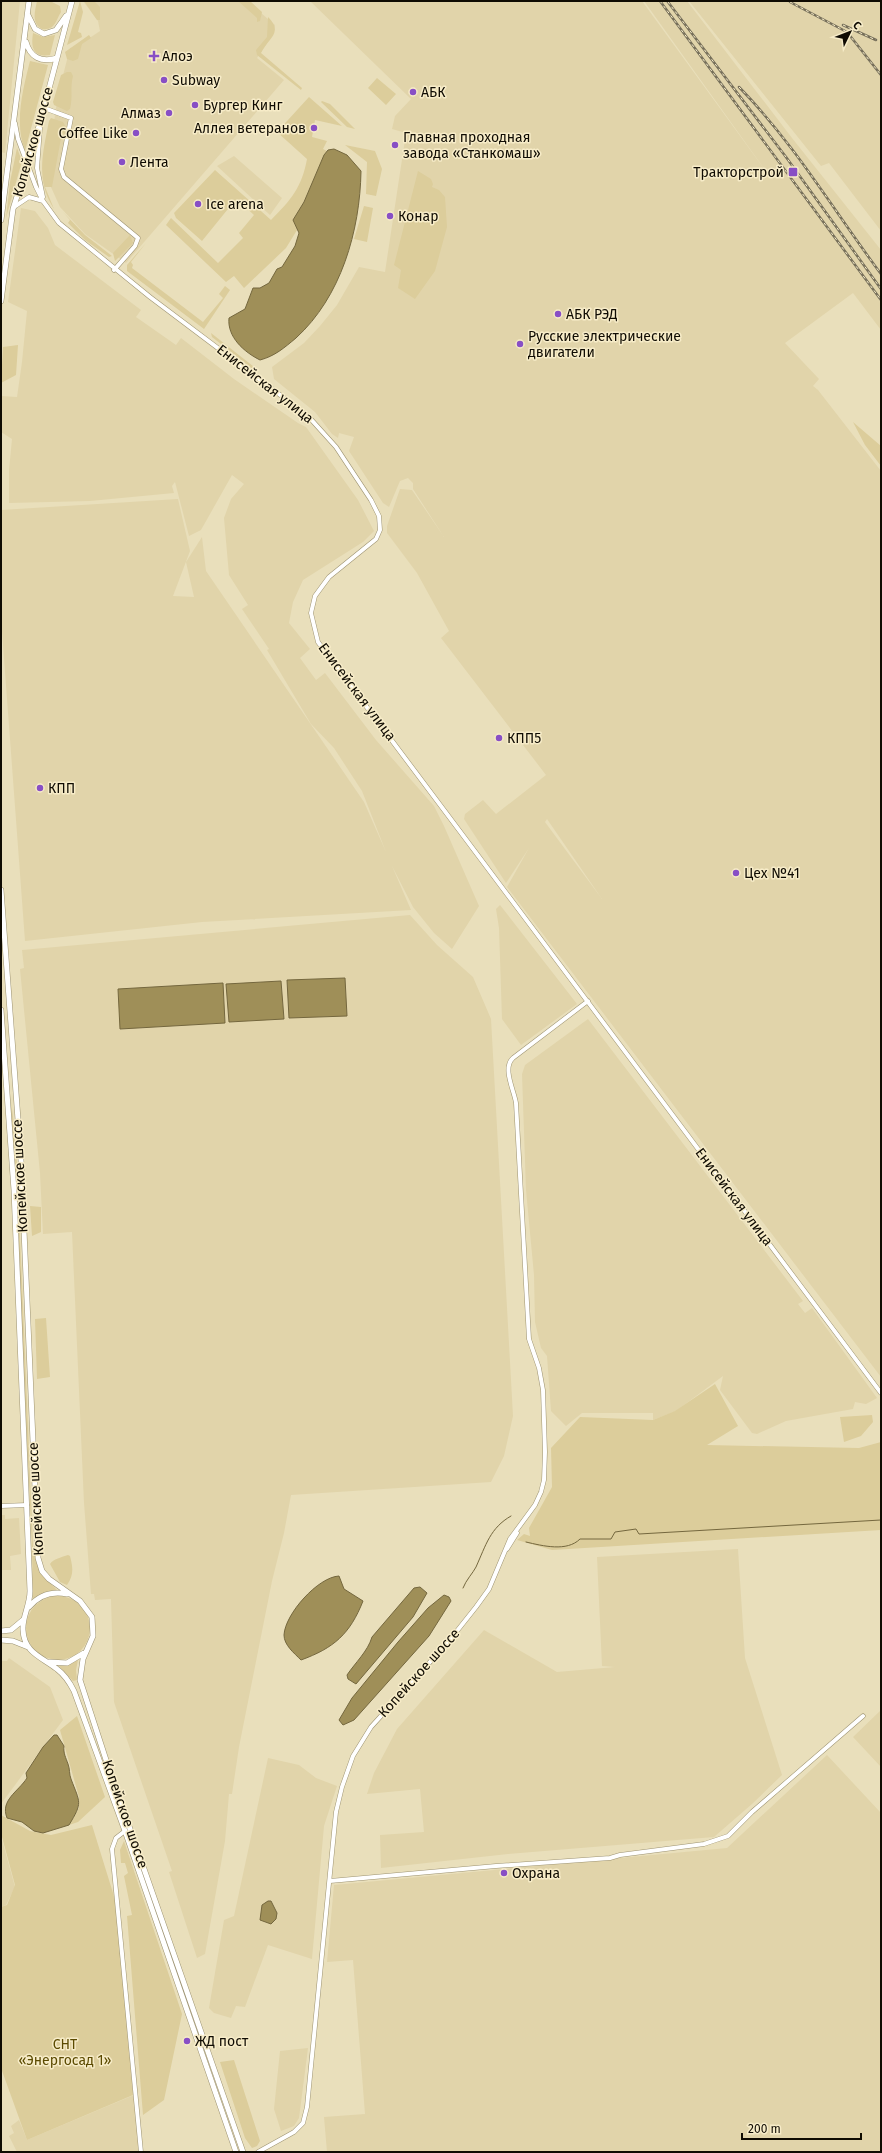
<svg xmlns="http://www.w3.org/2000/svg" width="882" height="2153" viewBox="0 0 882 2153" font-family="'Fira Sans',sans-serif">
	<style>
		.built { fill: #e1d4aa; fill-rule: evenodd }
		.green { fill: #dccd9b }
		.water { fill: #9f8f58; stroke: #74673e }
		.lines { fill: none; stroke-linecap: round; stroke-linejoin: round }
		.stream { stroke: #74673e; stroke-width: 1 }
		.minor-casing { stroke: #9d9372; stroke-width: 5 }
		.major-casing { stroke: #9d9372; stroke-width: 6 }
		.minor { stroke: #fff; stroke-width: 4 }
		.major { stroke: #fff; stroke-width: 5 }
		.rail-casing { stroke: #766f5a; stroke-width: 2.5 }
		.rail { stroke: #f7ecc8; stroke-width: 1; stroke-dasharray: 3; stroke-linecap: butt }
		.poi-dot { fill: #884fc5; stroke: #f7ecc8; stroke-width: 1.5 }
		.labels { text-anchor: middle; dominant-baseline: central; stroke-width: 3; stroke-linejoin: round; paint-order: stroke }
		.poi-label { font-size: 14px; fill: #0f0b02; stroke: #f7ecc8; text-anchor: start }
		.street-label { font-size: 14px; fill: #0f0b02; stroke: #f7ecc8 }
		.park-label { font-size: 14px; fill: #5b4a00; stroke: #f7ecc8 }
	</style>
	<rect width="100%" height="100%" fill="#e9dfbb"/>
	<path class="built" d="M1 1H20L5 153 1 152Z
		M83 1H247L275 25 273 34 257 58 284 80 126 263 85 234 60 207 46 176 58 95 70 48 76 47 100 31 98 21Z
		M310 1H642L770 177 644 1H687L792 138 881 250V330L853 293 785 343 819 379 813 386 818 390 881 471V1377L507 887 529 848 506 883 464 819 465 814 483 800 496 814 546 775 441 638 449 631 417 573 387 533V526L400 489 412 490 444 537 413 489V483L408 478 400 481 389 507 383 503 349 451 354 437 339 433 338 438 332 434 315 412 274 379 272 367 304 343 320 326 337 305 359 267 385 272 406 133 392 129 395 116 411 99ZM547 819 602 899 545 822Z
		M689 1H881V231L829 163 821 166Z
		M234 156 282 198 270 215 217 166Z
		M21 208 35 211 48 228 55 245 141 310 136 317 176 345 181 338 234 379 298 423 306 427 358 500 374 531 363 542 303 580 293 602 289 623 310 649 300 658 316 680 325 673 376 740 434 806 444 826 479 906 452 949 434 933 413 907 392 866 411 910 202 922 25 941 1 618V510L178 499 190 551 173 596 194 597 186 562 202 537 206 571 364 802 386 852 362 791 334 748 311 724 267 650 269 649 242 609 248 605 229 575 224 518 231 499 244 484 232 475 201 530 189 536 175 482 172 486 174 493 90 501 9 503V470L12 439 1 432V396L17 397 22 362 27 311 8 302Z
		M500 905 577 1004 521 1045 502 1019 499 928 496 909Z
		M410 915 437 945 473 977 491 1019 513 1416 504 1456 491 1482 291 1495 284 1533 272 1581 239 1747 232 1794H229L225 1841 205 1954 197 1958 169 1872 172 1871 114 1702 111 1599 95 1600 94 1594H91L84 1503 72 1232 43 1234 40 1173 20 969 24 968 22 950Z
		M588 1019 803 1301 798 1304 805 1313 812 1308 877 1398 866 1404 855 1402 853 1409 786 1421 757 1434 752 1433 720 1390 723 1376 676 1411 653 1420V1413H582L566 1426 551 1411 547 1356 541 1348 535 1322 534 1275 526 1190 522 1074 525 1065Z
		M1 1515H5V1519L19 1518 21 1554 10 1556 11 1570H1V1578Z
		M738 1549 745 1658 782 1775 752 1804 714 1837 508 1854 381 1868 380 1835 424 1832 420 1789 367 1794 374 1773 397 1729 484 1630 557 1672 615 1667 602 1666 597 1557Z
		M9 1658 50 1687 63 1720 1 1804V1661H7Z
		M881 1710V1767L853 1737Z
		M827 1755 881 1813V2152H327L324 2117 365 2114 353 1960 327 1962 334 1885 727 1848Z
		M268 1758 299 1765 316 1778 337 1786 324 1826 312 1959 268 1945 245 2007 236 2006 231 2018 214 2013 209 2008 224 1920 234 1916Z
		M1 1836 15 1887 6 1905 1 1907Z
		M308 2048 299 2118 294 2126 281 2131 274 2109 280 2051Z
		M134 2095 139 2152H17L9 2136 14 2133 11 2126 19 2120 27 2140Z"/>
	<path class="green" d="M37 1H50L60 6 61 12C56 20 55 31 42 29 31 23 35 11 37 1Z
		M80 1 83 12 78 32 81 33 82 37 67 45Z
		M84 1H94L100 7V20H97Z
		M238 1H250L262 12 260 21 257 22V18Z
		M268 17C284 33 268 38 261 53L302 88 301 90 257 55 256 50 267 37Z
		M33 33 43 37 55 35 50 55C32 58 31 46 33 33Z
		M89 35 91 38 82 44 78 59 73 61 67 59 65 52Z
		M30 61 48 65 25 151C14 123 23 89 30 61Z
		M67 72H71L73 76C70 87 73 97 70 109L67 111 54 105 53 102 61 75Z
		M377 78 396 94 386 105 368 88Z
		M309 97 342 126 315 120 312 137 327 141 323 149 333 154 321 191 286 248 244 288 234 276 226 282 166 225 171 218 218 263 243 238 239 233 254 215 242 204H232L202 241 176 218 174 213 215 170 271 220C291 200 302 187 307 159L277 132Z
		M322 101 330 104 355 129 347 127 321 102Z
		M51 118 63 122 66 127 65 134 62 133 52 187H45L54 209C35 180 43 152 49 121Z
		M345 145 375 151 382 169 376 196 366 194 367 162Z
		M17 148 22 161 6 218 10 182Z
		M418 171 431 179 433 184 432 187 439 190 445 197 447 227 435 271 415 299 398 288 401 270 394 265Z
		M364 206 373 208 367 242 354 239Z
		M63 212 85 235 112 256 109 257 85 240 68 223 70 220Z
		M130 235 133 243 115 261 113 253Z
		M146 243 131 262 133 265 132 268 203 322 223 298 219 294 225 286 230 290 204 329 127 271V265Z
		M211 333 258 370H254L212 337Z
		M18 345 16 375 1 383 3 347Z
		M853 422 881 446V466L865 445Z
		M11 1101 16 1141 33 1547H32Z
		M30 1206 41 1207V1232L32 1236Z
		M46 1318 50 1377 37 1379 35 1319Z
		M715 1384 738 1426 707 1445 859 1448 881 1442V1530L552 1550 517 1540 524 1534 530 1536 529 1528 552 1487 551 1448 580 1417 653 1420 675 1411Z
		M872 1415 873 1422 861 1436 844 1442 840 1417Z
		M32 1550H34L41 1574 58 1591H49L33 1599Z
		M68 1555 70 1556C73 1568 74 1575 67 1585L60 1582 50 1564C53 1559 62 1557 68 1555Z
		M26 1628a32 32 0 1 1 64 0a32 32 0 1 1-64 0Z
		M78 1660 76 1670 77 1680 73 1681 59 1666 68 1665Z
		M77 1716 105 1797 78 1822 69 1825 79 1808V1797L60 1730Z
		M1 1815 30 1831 51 1835 92 1825 117 1906 133 2095 27 2140 1 2068V1907L7 1905 15 1885 2 1837Z
		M124 1841 182 2014 164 2100 143 2115 127 1916 132 1915 124 1876 128 1873 125 1863H121L120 1850Z
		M234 2060 260 2141 257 2146 252 2148 245 2138 220 2062Z"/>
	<path class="water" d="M334 149 347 155 361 171C360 231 341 297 296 338 284 348 275 356 260 360 244 352 227 337 229 318L245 309 253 288H260L269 283 277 269 282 267 295 246 299 233 293 220 304 202 324 155 328 150Z
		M345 978 347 1016 289 1018 287 980Z
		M281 981 284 1019 229 1022 226 984Z
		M223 983 225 1023 120 1029 118 989Z
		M339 1576 344 1589 363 1601C350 1634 334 1648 301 1660 294 1653 284 1645 284 1635 285 1614 318 1577 339 1576Z
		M420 1587 427 1593 413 1617 356 1684 348 1679 347 1675C355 1663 368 1651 372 1637L414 1588Z
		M444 1595 449 1597 451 1601 429 1636 354 1720 343 1725 339 1720 352 1698 398 1642 428 1608Z
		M54 1735H57L64 1746C63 1753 66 1758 68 1764 70 1769 69 1774 71 1779 80 1803 83 1802 69 1825L43 1833 34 1831 22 1822 7 1818C0 1800 18 1792 27 1778L26 1773 43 1747Z
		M268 1901H271L277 1913 276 1919 271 1924 260 1920 262 1905Z"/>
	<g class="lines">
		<path class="stream" d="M526 1542C543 1546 567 1552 580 1539H611L615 1532 636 1529 639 1534 881 1520
			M463 1588C466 1580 473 1573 476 1567 486 1545 490 1528 511 1516"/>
		<defs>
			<path id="minor" d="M44 108 71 118 61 169 64 177 138 238 135 246 114 270
				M15 123 18 139 36 187 43 201 59 223 150 297 308 416 336 447 371 500 379 516 380 530 376 539 329 577 315 596 311 613 318 642 881 1393
				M40 128 37 168 43 197
				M14 207 29 197 43 201
				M1 1506 27 1505
				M507 1549 517 1533
				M125 1831 116 1838 112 1849 141 2152
				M330 1881 496 1866 610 1858 620 1855 704 1844 728 1836 752 1812 863 1716
				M258 2152 294 2132 303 2123 307 2107 336 1812 342 1787 353 1756 371 1727 449 1641 476 1607 489 1589 510 1539 535 1505 541 1492 544 1480 545 1452 543 1390 539 1368 529 1339 516 1103C514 1090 502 1068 513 1058L588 1001"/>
			<path id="major" d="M28 15 35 29 44 34 56 30 66 16
				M26 42C30 57 41 63 57 58
				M1 220 29 1
				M1 301 13 209 40 123 72 1
				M1 890 21 1160 38 1558 42 1571 49 1579 80 1601 92 1617 93 1636 83 1659 80 1680 108 1766 243 2152
				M1 1010 14 1190 30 1591C30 1606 22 1617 23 1630 24 1653 42 1657 57 1669 65 1675 70 1683 74 1691L125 1831 236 2152
				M29 1607C39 1595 52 1591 67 1594
				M1 1631 11 1630 23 1620
				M1 1640 13 1641 28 1647
				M49 1662 67 1663 84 1653"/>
		</defs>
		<use href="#minor" class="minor-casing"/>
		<use href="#major" class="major-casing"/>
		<use href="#minor" class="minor"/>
		<use href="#major" class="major"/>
		<defs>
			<path id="rail" d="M660 1 881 300
				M668 2 786 157 881 289
				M790 2 847 32 881 75
				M843 25 876 40
				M739 87C794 143 834 211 881 274"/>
		</defs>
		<use href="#rail" class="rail-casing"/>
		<use href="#rail" class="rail"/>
	</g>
	<g class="poi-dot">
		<path d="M152 50h4v4h4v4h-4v4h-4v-4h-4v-4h4z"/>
		<circle cx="164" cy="80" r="4"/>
		<circle cx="413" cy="92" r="4"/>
		<circle cx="195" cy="105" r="4"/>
		<circle cx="169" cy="113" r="4"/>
		<circle cx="314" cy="128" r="4"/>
		<circle cx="136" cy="133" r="4"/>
		<circle cx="395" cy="145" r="4"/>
		<circle cx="122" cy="162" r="4"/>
		<rect x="788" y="167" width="10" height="10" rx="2"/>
		<circle cx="198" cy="204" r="4"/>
		<circle cx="390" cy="216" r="4"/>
		<circle cx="558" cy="314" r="4"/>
		<circle cx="520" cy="344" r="4"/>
		<circle cx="499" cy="738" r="4"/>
		<circle cx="40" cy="788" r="4"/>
		<circle cx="736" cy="873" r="4"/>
		<circle cx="504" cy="1873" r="4"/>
		<circle cx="187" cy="2041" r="4"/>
	</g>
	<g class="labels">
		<g class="poi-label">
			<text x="162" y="56">Алоэ</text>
			<text x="172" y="80">Subway</text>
			<text x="421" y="92">АБК</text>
			<text x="203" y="105">Бургер Кинг</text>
			<text x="161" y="113" text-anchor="end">Алмаз</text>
			<text x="306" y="128" text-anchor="end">Аллея ветеранов</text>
			<text x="128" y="133" text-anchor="end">Coffee Like</text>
			<text x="403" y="137">Главная проходная<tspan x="403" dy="16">завода «Станкомаш»</tspan></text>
			<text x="130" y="162">Лента</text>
			<text x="784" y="172" text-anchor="end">Тракторстрой</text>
			<text x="206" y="204">Ice arena</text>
			<text x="398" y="216">Конар</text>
			<text x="566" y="314">АБК РЭД</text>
			<text x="528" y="336">Русские электрические<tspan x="528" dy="16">двигатели</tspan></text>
			<text x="507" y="738">КПП5</text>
			<text x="48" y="788">КПП</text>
			<text x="744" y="873">Цех №41</text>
			<text x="512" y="1873">Охрана</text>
			<text x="195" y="2041">ЖД пост</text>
		</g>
		<g class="street-label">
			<text transform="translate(33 142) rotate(-74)">Копейское шоссе</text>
			<text transform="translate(265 384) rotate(38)">Енисейская улица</text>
			<text transform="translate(357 692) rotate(53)">Енисейская улица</text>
			<text transform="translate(20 1176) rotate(-93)">Копейское шоссе</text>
			<text transform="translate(734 1197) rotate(53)">Енисейская улица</text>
			<text transform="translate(36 1499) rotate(-93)">Копейское шоссе</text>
			<text transform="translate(419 1673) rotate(-48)">Копейское шоссе</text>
			<text transform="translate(125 1814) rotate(71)">Копейское шоссе</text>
		</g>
		<g class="park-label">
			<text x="65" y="2044">СНТ<tspan x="65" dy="16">«Энергосад 1»</tspan></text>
		</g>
	</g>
	<rect width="882" height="2153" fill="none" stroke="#0f0b02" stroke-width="4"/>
	<g transform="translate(850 32) rotate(47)" stroke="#f7ecc8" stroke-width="3" paint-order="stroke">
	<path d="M0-3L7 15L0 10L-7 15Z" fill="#0f0b02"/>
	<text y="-6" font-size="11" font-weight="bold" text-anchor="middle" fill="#0f0b02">С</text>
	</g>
	<path d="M742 2133v6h119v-6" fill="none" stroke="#0f0b02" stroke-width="2"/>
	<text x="748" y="2133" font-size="12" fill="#0f0b02" stroke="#f7ecc8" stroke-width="3" paint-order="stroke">200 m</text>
</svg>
